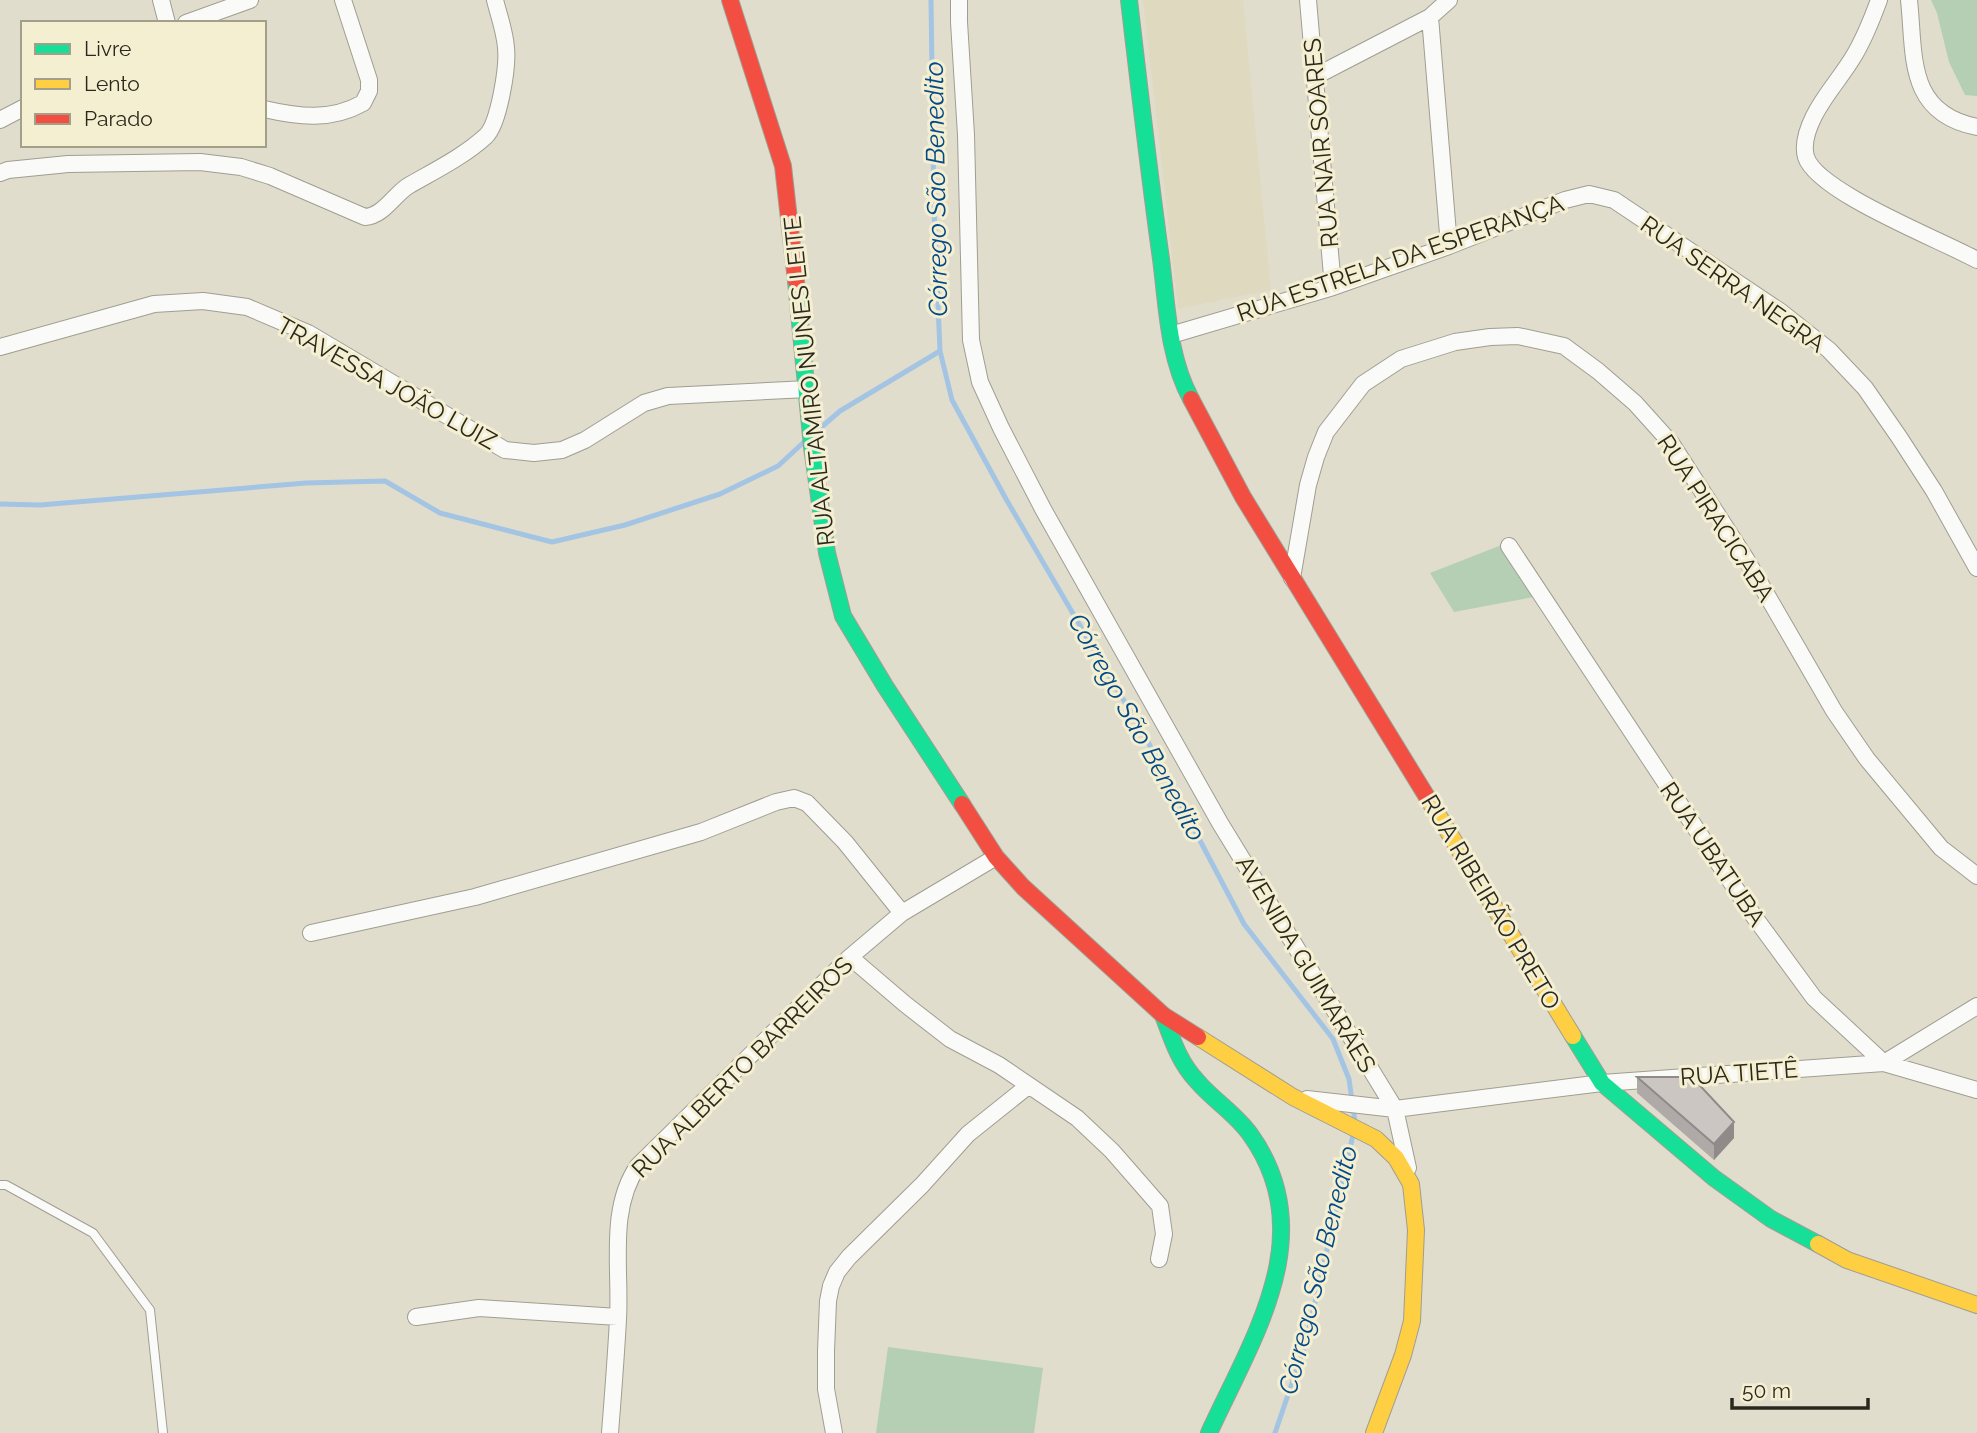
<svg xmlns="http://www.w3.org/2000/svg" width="1977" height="1433" viewBox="0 0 1977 1433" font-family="Raleway,sans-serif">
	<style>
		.built { fill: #dfdabf }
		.green { fill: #b5cfb4 }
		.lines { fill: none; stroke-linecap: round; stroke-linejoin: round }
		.stream { stroke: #a4c4e3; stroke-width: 5 }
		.lane-casing { stroke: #a09e92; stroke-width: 10 }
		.street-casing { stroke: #a09e92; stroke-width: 18 }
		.fast-casing { stroke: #a09e92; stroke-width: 18 }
		.slow-casing { stroke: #a09e92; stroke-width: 18 }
		.jam-casing { stroke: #a09e92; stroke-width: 18 }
		.lane { stroke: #fafaf8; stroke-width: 8 }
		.street { stroke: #fafaf8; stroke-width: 16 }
		.fast { stroke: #16e098; stroke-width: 16 }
		.slow { stroke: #ffcf43; stroke-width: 16 }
		.jam { stroke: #f24e42; stroke-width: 16 }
		.wall { fill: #afaaa8 }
		.shaded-wall { fill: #8f8b88 }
		.building { fill: #ccc6c3; stroke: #8f8b88; stroke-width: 2 }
		.labels { text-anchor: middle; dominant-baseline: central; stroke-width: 6; stroke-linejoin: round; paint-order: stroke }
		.street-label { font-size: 24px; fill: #2a281d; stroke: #f5efd2 }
		.water-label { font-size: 26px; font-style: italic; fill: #044987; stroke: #f5efd2 }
	</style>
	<rect width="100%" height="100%" fill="#e0ddcd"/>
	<path class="built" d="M1143 0H1243L1271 290 1178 309Z"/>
	<path class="green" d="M1931 0H1977V96L1965 95 1949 62 1937 13Z
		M1504 544 1539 596 1454 612 1430 573Z
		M888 1347 1043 1368 1034 1433H876Z"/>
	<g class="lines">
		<path class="stream" d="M931 0 934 210 940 351 952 400 1006 499 1147 740 1244 924 1333 1039 1349 1079 1355 1122
			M817 431 840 411 940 351
			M0 504 40 505 306 483 385 481 440 513 552 542 625 525 720 494 778 466 804 442
			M1275 1433 1306 1342 1353 1135"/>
		<defs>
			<path id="lane" d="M0 1185H6L93 1233 150 1310 163 1433"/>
			<path id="street" d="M161 0 167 23
				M959 0V22L966 135 971 340 980 382 1001 428 1043 509 1220 823 1395 1109
				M1308 0 1333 287
				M1879 0C1872 19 1865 37 1855 54 1843 75 1825 94 1814 116 1808 128 1802 143 1806 157 1817 192 1941 240 1977 260
				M1909 0C1915 55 1906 113 1977 127
				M1430 17 1449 246
				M186 23 250 0
				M1314 77 1430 17 1449 0
				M264 109C299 117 331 121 363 103L369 91V80L343 0
				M0 120 23 108
				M0 173 8 170 68 164 200 162 241 167 270 176 365 217C383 216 394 195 408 186 434 171 463 157 486 136 499 123 508 67 506 48 505 32 499 16 495 0
				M1171 335 1333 287 1449 246 1565 200 1589 194 1614 200 1781 312 1829 350 1865 388 1899 437 1934 491 1977 568
				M0 347 154 304 203 301 247 307 308 333 505 450 534 453 562 450 585 440 644 403 668 396 808 389
				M1509 546 1753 915 1814 998 1884 1063 1977 1090
				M1292 578 1308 485 1316 457 1326 432 1363 384 1401 359 1455 342 1490 337 1518 336 1564 346 1598 371 1635 403 1671 443 1746 559 1834 711 1867 759 1941 848 1977 876
				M311 933 475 897 701 832 776 802 794 798 807 803 845 842 902 913
				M850 957 905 1004 950 1039 999 1065 1077 1118 1112 1151 1160 1206 1164 1234 1159 1259
				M1307 1099 1395 1109
				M1408 1168 1395 1109 1602 1083 1884 1063 1977 1006
				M416 1317 479 1308 618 1317
				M610 1433C613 1395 616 1357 618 1319 621 1269 608 1209 638 1166L850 957 902 913 996 857
				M834 1433 826 1389V1351L828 1301 831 1286 837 1272 849 1257 922 1185 968 1134 1028 1086"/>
			<path id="fast" d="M1129 0C1139 86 1149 173 1161 259 1167 305 1168 357 1191 399
				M796 281 812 447 827 553 843 616 885 686 962 804
				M1163 1015C1172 1039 1179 1062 1197 1081 1213 1100 1235 1113 1250 1134 1322 1234 1253 1337 1209 1433
				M1573 1036 1602 1083 1714 1178 1771 1219 1818 1244"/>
			<path id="slow" d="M1427 797 1573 1036
				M1198 1037 1293 1097 1376 1139 1396 1158 1411 1184 1416 1230 1412 1321 1403 1355 1374 1433
				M1818 1244 1847 1260 1977 1305"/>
			<path id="jam" d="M730 0 783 166 796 281
				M1191 399 1243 497 1427 797
				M962 804 996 857 1023 887 1163 1015 1198 1037"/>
		</defs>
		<use href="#lane" class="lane-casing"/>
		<use href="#street" class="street-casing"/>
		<use href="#fast" class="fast-casing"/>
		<use href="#slow" class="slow-casing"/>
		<use href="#jam" class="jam-casing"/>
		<use href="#lane" class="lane"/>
		<use href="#street" class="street"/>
		<use href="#fast" class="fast"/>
		<use href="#slow" class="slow"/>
		<use href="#jam" class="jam"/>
	</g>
	<path class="wall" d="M1637 1077 1734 1138 1714 1160 1637 1093Z"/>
	<path class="shaded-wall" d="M1734 1122V1138L1714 1160V1144Z"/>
	<path class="building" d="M1637 1077H1692L1734 1122 1714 1144Z"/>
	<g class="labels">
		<g class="street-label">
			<text transform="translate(1321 143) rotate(-95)">RUA NAIR SOARES</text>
			<text transform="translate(1400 258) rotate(-19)">RUA ESTRELA DA ESPERANÇA</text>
			<text transform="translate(1733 284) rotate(35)">RUA SERRA NEGRA</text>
			<text transform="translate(809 381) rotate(-96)">RUA ALTAMIRO NUNES LEITE</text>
			<text transform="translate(387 383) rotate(29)">TRAVESSA JOÃO LUIZ</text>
			<text transform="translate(1716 518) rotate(57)">RUA PIRACICABA</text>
			<text transform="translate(1713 854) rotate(56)">RUA UBATUBA</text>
			<text transform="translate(1491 902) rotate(59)">RUA RIBEIRÃO PRETO</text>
			<text transform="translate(1306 964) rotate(59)">AVENIDA GUIMARÃES</text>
			<text transform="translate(742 1067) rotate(-45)">RUA ALBERTO BARREIROS</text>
			<text transform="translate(1739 1073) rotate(-4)">RUA TIETÊ</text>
		</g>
		<g class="water-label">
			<text transform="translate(936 189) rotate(-91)">Córrego São Benedito</text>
			<text transform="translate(1137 727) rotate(61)">Córrego São Benedito</text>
			<text transform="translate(1318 1270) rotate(-76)">Córrego São Benedito</text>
		</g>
	</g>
	<rect x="21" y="21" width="245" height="126" fill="#f5efd2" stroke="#a49f8a" stroke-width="2"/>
	<rect x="35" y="44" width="35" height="10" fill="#16e098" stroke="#a49f8a" stroke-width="2"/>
	<text x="84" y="56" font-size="21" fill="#2a281d">Livre</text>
	<rect x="35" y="79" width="35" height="10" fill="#ffcf43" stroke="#a49f8a" stroke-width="2"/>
	<text x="84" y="91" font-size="21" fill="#2a281d">Lento</text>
	<rect x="35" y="114" width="35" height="10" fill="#f24e42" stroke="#a49f8a" stroke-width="2"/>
	<text x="84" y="126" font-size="21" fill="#2a281d">Parado</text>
	<path d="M1732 1398v10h136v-10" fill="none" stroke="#2a281d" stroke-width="3.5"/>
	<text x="1742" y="1398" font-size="21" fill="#2a281d" stroke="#f5efd2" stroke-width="5" paint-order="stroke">50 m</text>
</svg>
